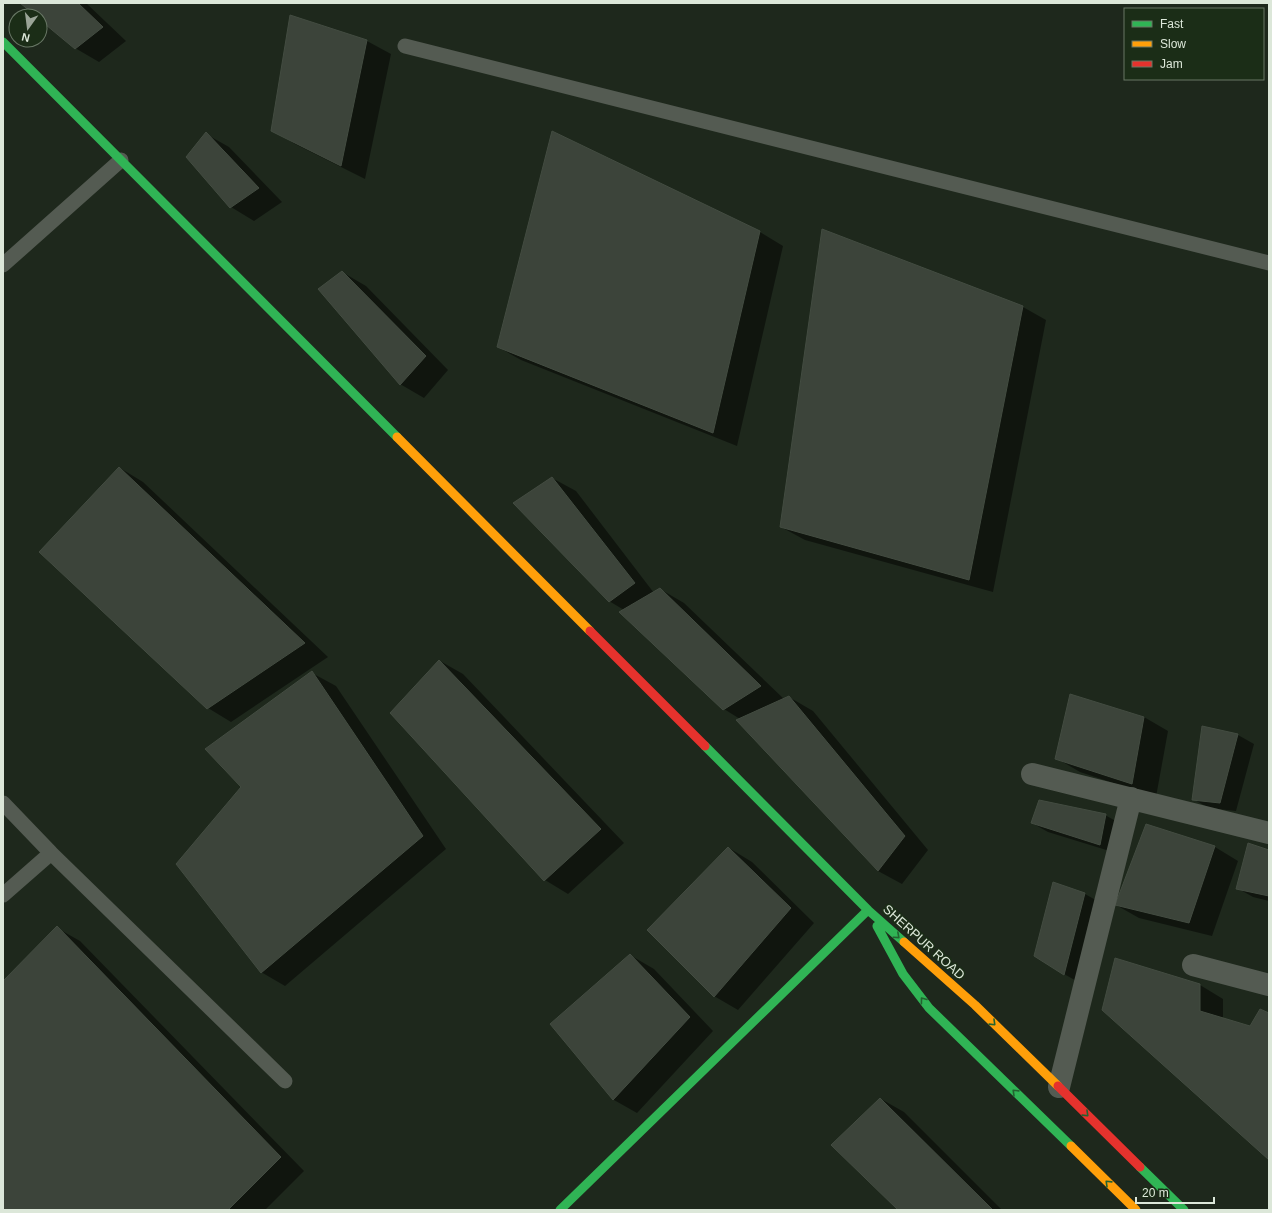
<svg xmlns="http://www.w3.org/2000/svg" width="1272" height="1213" viewBox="0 0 1272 1213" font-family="Helvetica,sans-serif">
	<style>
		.shadow { fill: #0007 }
		.building { fill: #3c443a; stroke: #434c41 }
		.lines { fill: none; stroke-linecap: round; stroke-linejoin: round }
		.lane { stroke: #545b52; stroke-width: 15 }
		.street { stroke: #545b52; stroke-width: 22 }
		.fast { stroke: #30b455; stroke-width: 9 }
		.slow { stroke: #ff9f0a; stroke-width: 9 }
		.jam { stroke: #e5322d; stroke-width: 9 }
		.oneway { stroke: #236330 }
		.labels { text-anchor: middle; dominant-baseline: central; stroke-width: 3.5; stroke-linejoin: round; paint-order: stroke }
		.street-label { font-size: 13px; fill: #dce7d9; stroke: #1b2d17 }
	</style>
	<rect width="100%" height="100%" fill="#1e281c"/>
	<path class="shadow" d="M22 3H86L126 41 99 62 75 48 40 18V16H37Z
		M291 16 367 41 391 54 365 179 295 144 272 130Z
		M206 134 229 147 282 202 254 221 231 207Z
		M823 230 1023 307 1046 320 993 592 805 540 781 527Z
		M760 232 783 246 737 446 521 360 498 347Z
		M342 272 366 286 448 370 424 398 400 384Z
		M120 468 143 482 328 657 231 722 208 708Z
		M552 478 576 491 654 593 660 589 684 603 784 699 789 697 813 711 928 850 902 884 878 871 740 719 724 709 624 610 609 601Z
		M440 661 463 674 624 843 568 894 545 880 391 713Z
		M312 673 336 686 446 849 285 986 261 972 242 787Z
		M1071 695 1144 717 1168 731 1156 797 1080 772 1056 758Z
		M1202 727 1238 735 1254 744 1236 811 1209 808 1193 799Z
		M1105 815 1121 824 1116 853 1048 832 1032 823Z
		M1146 825 1215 847 1238 861 1212 936 1139 918 1116 905Z
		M729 848 752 862 814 923 738 1010 714 996Z
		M1269 851V901L1253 897 1237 888Z
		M1054 883 1085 894 1101 903 1080 983 1064 974Z
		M57 928 80 941 304 1171 265 1210H3V982Z
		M630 955 654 969 713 1031 637 1113 614 1100 551 1024Z
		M1200 985 1223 999V1019L1250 1028 1269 1014V1158L1104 1010Z
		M881 1099 904 1112 1002 1210H899Z"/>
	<path class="building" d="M20 3H78L103 27 75 49 40 20V16H36Z
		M290 15 367 40 341 166 271 131Z
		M552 131 760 231 713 433 497 347Z
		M206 132 259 188 230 208 186 157Z
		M822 229 1023 306 969 580 780 527Z
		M342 271 426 356 400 385 318 289Z
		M119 467 305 643 207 709 39 552Z
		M552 477 635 583 609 602 513 503Z
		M660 588 761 686 723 710 619 612Z
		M439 660 601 829 544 881 390 713Z
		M312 671 423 836 261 973 176 864 241 787 205 749Z
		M1070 694 1144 717 1132 784 1055 759Z
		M789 696 905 836 878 871 736 720Z
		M1202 726 1238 734 1220 803 1192 800Z
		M1039 800 1106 814 1100 845 1031 823Z
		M1146 824 1215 846 1189 923 1115 905Z
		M1248 843 1269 850V896L1236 889Z
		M728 847 791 908 714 997 647 930Z
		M1053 882 1085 893 1064 975 1034 956Z
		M57 926 281 1157 228 1210H3V981Z
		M630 954 690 1017 613 1100 550 1024Z
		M1115 958 1200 984V1011L1250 1026 1260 1009 1269 1013V1160L1102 1010Z
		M880 1098 993 1210H898L831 1145Z"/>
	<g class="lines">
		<path class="lane" d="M405 46 1269 263
			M3 265 121 160
			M3 803 51 853 285 1081
			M3 895 51 853"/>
		<path class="street" d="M1032 774 1269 833
			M1193 965 1269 985
			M1059 1087 1131 798"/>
		<path class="fast" d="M3 42 397 437
			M705 746 868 910 904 942
			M877 926 903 974 929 1008 1071 1146
			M1140 1167 1184 1210
			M560 1210 868 910"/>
		<path class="slow" d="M397 437 590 631
			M904 942 975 1005 1058 1086
			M1071 1146 1136 1210"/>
		<path class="jam" d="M590 631 705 746
			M1058 1086 1140 1167"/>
	</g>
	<defs><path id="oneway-chevron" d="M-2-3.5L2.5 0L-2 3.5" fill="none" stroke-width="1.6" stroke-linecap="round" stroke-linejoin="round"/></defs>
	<g class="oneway">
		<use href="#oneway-chevron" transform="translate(897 936) rotate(42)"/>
		<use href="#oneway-chevron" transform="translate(923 1000) rotate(-127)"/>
		<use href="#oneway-chevron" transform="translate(993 1023) rotate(44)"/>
		<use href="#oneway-chevron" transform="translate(1015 1092) rotate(-136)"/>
		<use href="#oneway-chevron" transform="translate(1086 1114) rotate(44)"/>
		<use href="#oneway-chevron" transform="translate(1108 1183) rotate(-136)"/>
	</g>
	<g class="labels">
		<g class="street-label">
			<text transform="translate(924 942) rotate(42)">SHERPUR ROAD</text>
		</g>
	</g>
	<rect width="1272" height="1213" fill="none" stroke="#dce7d9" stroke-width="8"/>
	<rect x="1124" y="8" width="140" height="72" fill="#1b2d17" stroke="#687765"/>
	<rect x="1132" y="21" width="20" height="6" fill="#30b455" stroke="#687765"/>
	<text x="1160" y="28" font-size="12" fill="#dce7d9">Fast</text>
	<rect x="1132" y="41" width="20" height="6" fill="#ff9f0a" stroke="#687765"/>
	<text x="1160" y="48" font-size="12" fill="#dce7d9">Slow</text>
	<rect x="1132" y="61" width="20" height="6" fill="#e5322d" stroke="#687765"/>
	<text x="1160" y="68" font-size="12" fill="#dce7d9">Jam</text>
	<g transform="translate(28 28) rotate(194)"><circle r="19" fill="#1b2d17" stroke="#687765"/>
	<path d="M0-3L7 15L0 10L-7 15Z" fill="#9aa497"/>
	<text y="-6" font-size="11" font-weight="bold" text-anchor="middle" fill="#dce7d9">N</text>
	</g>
	<path d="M1136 1197v6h78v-6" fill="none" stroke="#dce7d9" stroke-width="2"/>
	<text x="1142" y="1197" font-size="12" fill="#dce7d9" stroke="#1b2d17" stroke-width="3" paint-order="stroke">20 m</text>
</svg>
